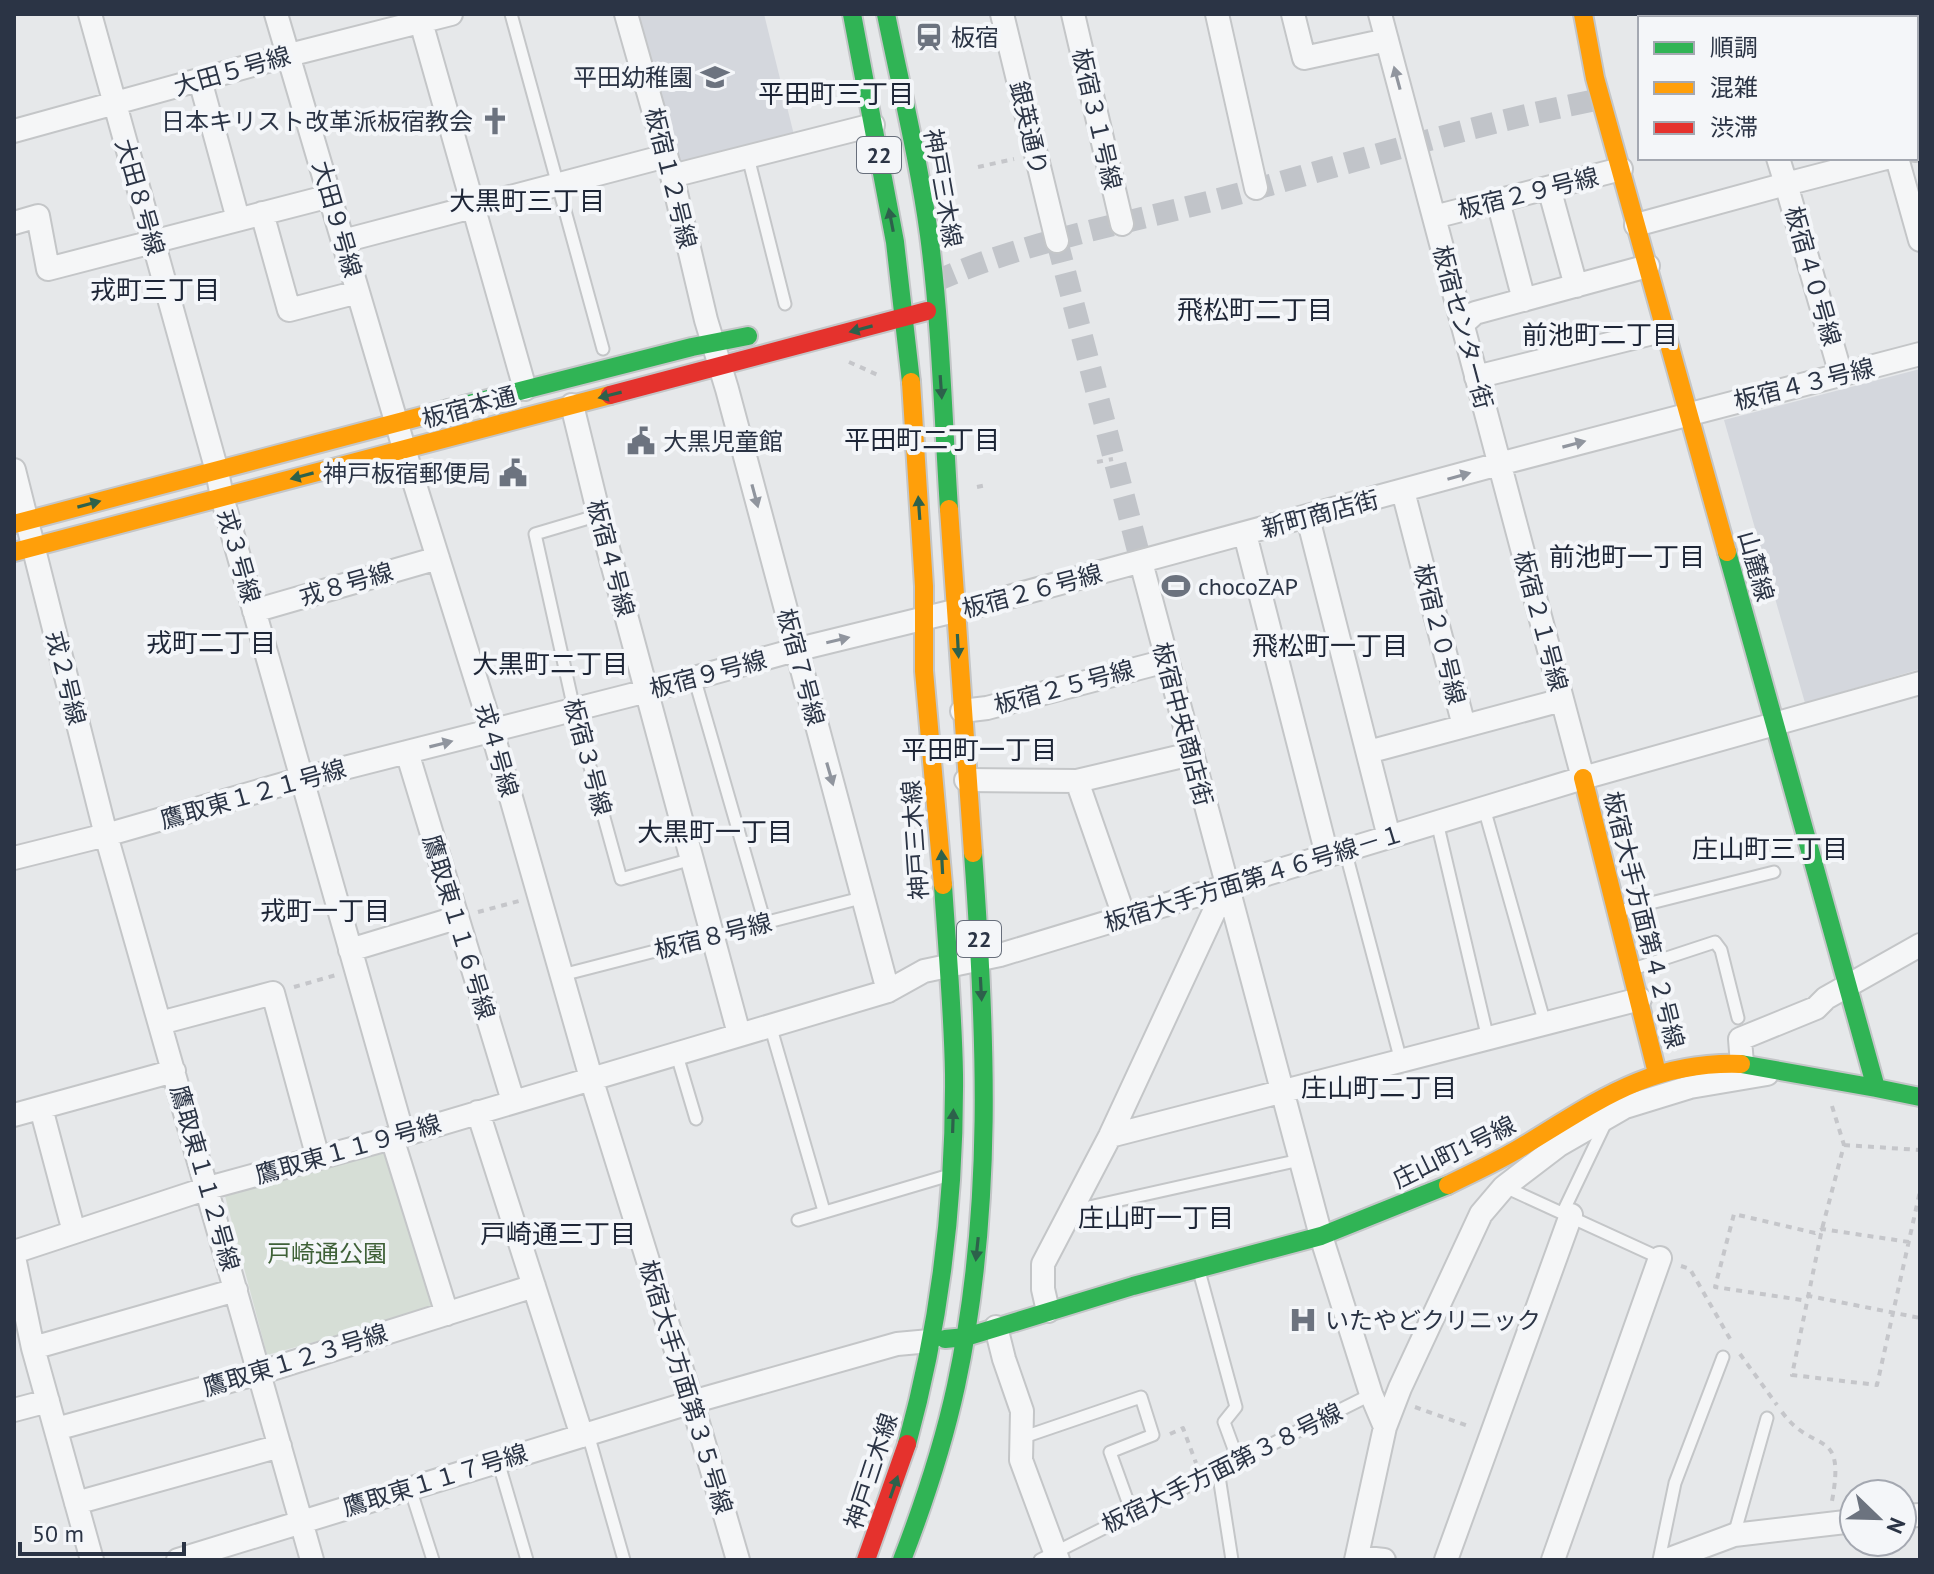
<svg xmlns="http://www.w3.org/2000/svg" width="1934" height="1574" viewBox="0 0 1934 1574" font-family="'PT Sans','Noto Sans JP',sans-serif">
	<style>
		.built { fill: #d4d7dd }
		.green { fill: #d6ded6 }
		.lines { fill: none; stroke-linecap: round; stroke-linejoin: round }
		.street-tunnel { stroke: #c1c4c9; stroke-width: 22; stroke-dasharray: 22 11; stroke-linecap: butt }
		.lane-casing { stroke: #c4c6c8; stroke-width: 15 }
		.street-casing { stroke: #c4c6c8; stroke-width: 26 }
		.fast-casing { stroke: #c4c6c8; stroke-width: 22 }
		.slow-casing { stroke: #c4c6c8; stroke-width: 22 }
		.jam-casing { stroke: #c4c6c8; stroke-width: 22 }
		.path { stroke: #c5c6ca; stroke-width: 4; stroke-dasharray: 6 6; stroke-linecap: butt }
		.lane { stroke: #f5f6f7; stroke-width: 11 }
		.street { stroke: #f5f6f7; stroke-width: 22 }
		.fast { stroke: #30b455; stroke-width: 18 }
		.slow { stroke: #ff9f0a; stroke-width: 18 }
		.jam { stroke: #e5322d; stroke-width: 18 }
		.oneway { fill: #90959e }
		.oneway2 { fill: #2d614b }
		.labels { text-anchor: middle; dominant-baseline: central; stroke-width: 8; stroke-linejoin: round; paint-order: stroke }
		.shield { fill: #f4f6f9; stroke: #676e7b; stroke-width: 2 }
		.shield-label { font-size: 22px; font-weight: bold; fill: #2b3445 }
		.poi-label { font-size: 24px; fill: #2b3445; stroke: #f4f6f9; text-anchor: start }
		.street-label { font-size: 24px; fill: #2b3445; stroke: #f4f6f9 }
		.park-label { font-size: 24px; fill: #3f6138; stroke: #f4f6f9 }
		.neighbourhood-label { font-size: 26px; fill: #1d2536; stroke: #f4f6f9 }
	</style>
	<rect width="100%" height="100%" fill="#e6e8ea"/>
	<path class="built" d="M634 14H764L795 139 675 172Z
		M1920 369V669L1805 703 1724 420Z"/>
	<path class="green" d="M391 1148 437 1308 267 1355 225 1196Z"/>
	<g class="lines">
		<path class="street-tunnel" d="M1057 241 1141 562
			M934 282C1019 243 1128 223 1219 199 1346 165 1471 124 1601 99"/>
		<defs>
			<path id="lane" d="M511 14 603 349
				M748 157 785 304
				M599 515 535 534 574 709 621 879 692 859
				M694 677 765 923
				M1484 808 1545 1024
				M1437 822 1488 1039
				M1345 850 1401 1061
				M1619 911 1774 872
				M1633 969 1715 942 1721 950 1738 1018
				M562 975 865 897
				M770 1025 824 1211
				M676 1052 696 1119
				M1505 1187 1660 1258
				M1071 1211 1300 1160
				M1563 1212 1606 1122
				M798 1220 943 1177
				M1199 1271 1236 1407 1224 1422 1238 1460
				M588 1434 624 1560
				M1021 1438 1141 1397 1153 1435 1110 1452 1132 1513
				M498 1461 527 1560
				M1218 1470 1232 1560
				M410 1488 433 1560
				M1734 1535 1767 1418
				M1040 1560 1362 1399
				M1659 1560 1675 1483 1723 1357"/>
			<path id="street" d="M90 14 217 471 222 497 403 1135
				M276 14 411 472 492 731 591 1078 692 1402 738 1560
				M626 14 672 176 706 320 727 389 888 991
				M1002 14 1057 241
				M1073 14 1122 224
				M1217 14 1256 188
				M1293 14 1304 58 1387 40
				M1380 14 1583 778
				M1851 14 1852 18
				M421 22 525 389
				M200 80 238 219
				M14 131 289 55 451 14
				M1916 150 1920 149
				M1897 158 1920 240
				M672 176 873 125
				M1549 188 1576 286
				M1498 201 1524 300
				M262 213 289 310 358 292
				M1434 217 1621 169
				M14 223 38 216 48 269 330 196
				M1636 225 1786 184 1778 158
				M343 241 666 156
				M1463 324 1475 313 1648 266
				M1841 375 1786 184 1886 158
				M1476 377 1665 330
				M572 405 599 515 739 1034
				M14 470 106 835 312 1560
				M1403 491 1464 726
				M1308 518 1389 837
				M1245 534 1327 855
				M1141 562 1321 1236 1371 1394 1385 1427
				M254 611 438 558
				M962 711 987 708 1166 661
				M407 752 513 1101
				M1368 752 1562 700
				M966 780 1077 781 1191 754
				M1077 781 1124 916
				M14 858 106 835 301 779 647 691 795 650 983 604 1499 464 1920 354
				M350 950 456 918
				M160 1023 273 993 318 1158
				M1742 1064 1740 1039 1816 1008 1826 998 1920 945
				M41 1108 74 1232
				M478 1112 582 1436
				M14 1115 174 1071
				M1110 1136 1640 999
				M392 1138 447 1314
				M14 1252 208 1188 403 1135 888 991 924 971 1000 955 1583 778 1920 683
				M14 1257 33 1348 92 1560
				M1048 1311 1043 1289V1264L1110 1136 1226 886
				M996 1327 1004 1359 1022 1411 1021 1460 1058 1560
				M33 1348 236 1290
				M14 1410 48 1401
				M56 1429 259 1373 534 1286
				M76 1503 280 1446
				M1902 1516 1920 1515
				M1357 1557 1384 1560
				M178 1560 692 1402 897 1344 930 1341
				M1356 1560 1385 1427 1400 1388 1481 1214 1504 1187 1559 1145 1625 1107 1690 1087 1767 1074
				M1446 1560 1571 1215
				M1553 1560 1660 1258
				M1667 1560 1734 1535 1854 1521"/>
			<path id="fast" d="M852 14 895 242 911 382
				M886 14C901 88 919 161 929 235 941 326 943 418 949 509
				M449 409 692 347 748 336
				M1727 552 1876 1088 1920 1097
				M1741 1064 1876 1088
				M945 1339 966 1337 1133 1286 1321 1236 1448 1185
				M907 1444C940 1324 955 1199 954 1074 953 1011 947 948 943 885
				M902 1560C924 1503 943 1446 956 1386 994 1210 986 1032 973 853"/>
			<path id="slow" d="M1583 14 1595 78 1727 552
				M911 382 924 586V671L943 885
				M949 509 973 853
				M14 524 449 409
				M14 552 610 395
				M1583 778 1657 1073
				M1448 1185C1474 1172 1501 1160 1525 1145 1599 1100 1651 1061 1741 1064"/>
			<path id="jam" d="M610 395 927 311
				M866 1560 907 1444"/>
		</defs>
		<use href="#lane" class="lane-casing"/>
		<use href="#street" class="street-casing"/>
		<use href="#fast" class="fast-casing"/>
		<use href="#slow" class="slow-casing"/>
		<use href="#jam" class="jam-casing"/>
		<path class="path" d="M978 167 1014 159
			M849 362 880 376
			M1097 462 1113 459
			M977 487 987 485
			M478 912 519 901
			M294 987 336 975
			M1832 1106 1844 1145 1822 1229 1792 1375 1877 1385 1920 1191
			M1844 1145 1920 1150
			M1909 1242 1822 1229 1815 1233 1734 1214 1715 1287 1802 1300 1809 1296 1920 1318
			M1681 1266 1690 1269 1733 1344
			M1740 1354 1777 1405
			M1415 1407 1471 1427
			M1782 1412C1814 1456 1846 1425 1832 1501
			M1170 1434 1183 1428 1196 1463"/>
		<use href="#lane" class="lane"/>
		<use href="#street" class="street"/>
		<use href="#fast" class="fast"/>
		<use href="#slow" class="slow"/>
		<use href="#jam" class="jam"/>
	</g>
	<defs><path id="oneway-solid" d="M-6-.8H1V-3.2L6.5 0L1 3.2V.8H-6Z" transform="scale(2)"/></defs>
	<g class="oneway">
		<use href="#oneway-solid" transform="translate(1397 78) rotate(-105)"/>
		<use href="#oneway-solid" transform="translate(1574 444) rotate(-15)"/>
		<use href="#oneway-solid" transform="translate(1459 476) rotate(-16)"/>
		<use href="#oneway-solid" transform="translate(755 496) rotate(75)"/>
		<use href="#oneway-solid" transform="translate(838 640) rotate(-13)"/>
		<use href="#oneway-solid" transform="translate(441 744) rotate(-14)"/>
		<use href="#oneway-solid" transform="translate(830 774) rotate(74)"/>
	</g>
	<g class="oneway2">
		<use href="#oneway-solid" transform="translate(891 220) rotate(-101)"/>
		<use href="#oneway-solid" transform="translate(861 329) rotate(165)"/>
		<use href="#oneway-solid" transform="translate(941 387) rotate(86)"/>
		<use href="#oneway-solid" transform="translate(610 395) rotate(166)"/>
		<use href="#oneway-solid" transform="translate(302 476) rotate(165)"/>
		<use href="#oneway-solid" transform="translate(89 504) rotate(-15)"/>
		<use href="#oneway-solid" transform="translate(919 508) rotate(-94)"/>
		<use href="#oneway-solid" transform="translate(958 646) rotate(87)"/>
		<use href="#oneway-solid" transform="translate(942 862) rotate(-93)"/>
		<use href="#oneway-solid" transform="translate(981 989) rotate(87)"/>
		<use href="#oneway-solid" transform="translate(953 1121) rotate(-88)"/>
		<use href="#oneway-solid" transform="translate(977 1249) rotate(96)"/>
		<use href="#oneway-solid" transform="translate(894 1487) rotate(-71)"/>
	</g>
	<defs>
		<symbol id="station-bare" viewBox="-9 -9 18 18"><path d="M-3-6H3Q5-6 5-4V2Q5 4 3 4L4.5 6H3L1.5 4h-3L-3 6H-4.5L-3 4Q-5 4-5 2V-4Q-5-6-3-6ZM-3.5-4v3h7v-3ZM-3.5 1v1.5H-2V1ZM2 1v1.5H3.5V1Z" fill="#6c737f" stroke="#f4f6f9" stroke-width="2.5" paint-order="stroke"/></symbol>
		<symbol id="school-bare" viewBox="-9 -9 18 18"><path d="M0-5L7-2L0 1L-7-2ZM-4 1L0 2.5L4 1V4Q0 6-4 4Z" fill="#6c737f" stroke="#f4f6f9" stroke-width="2.5" paint-order="stroke"/></symbol>
		<symbol id="church-bare" viewBox="-9 -9 18 18"><path d="M-1.2-6h2.4v3.5h3.3v2.4h-3.3V6h-2.4V-.1h-3.3v-2.4h3.3Z" fill="#6c737f" stroke="#f4f6f9" stroke-width="2.5" paint-order="stroke"/></symbol>
		<symbol id="civic-bare" viewBox="-9 -9 18 18"><path d="M-.6-6.5H3V-4.5H.6V-3L4-1V1h2V6H-6V1h2V-1L-.6-3ZM-1.2 2.5V6h2.4V2.5Z" fill="#6c737f" stroke="#f4f6f9" stroke-width="2.5" paint-order="stroke"/></symbol>
		<symbol id="stadium-bare" viewBox="-9 -9 18 18"><path d="M0-5a6.5 5 0 1 0 0 10a6.5 5 0 1 0 0-10ZM-3.5-1.8h7v3.6h-7Z" fill="#6c737f" stroke="#f4f6f9" stroke-width="2.5" paint-order="stroke"/></symbol>
		<symbol id="hospital-bare" viewBox="-9 -9 18 18"><path d="M-5-5h3v3.5h4V-5h3V5h-3V1.5h-4V5h-3Z" fill="#6c737f" stroke="#f4f6f9" stroke-width="2.5" paint-order="stroke"/></symbol>
	</defs>
	<g fill-rule="evenodd">
		<use href="#station-bare" x="909" y="17" width="40" height="40"/>
		<use href="#school-bare" x="695" y="57" width="40" height="40"/>
		<use href="#church-bare" x="475" y="101" width="40" height="40"/>
		<use href="#civic-bare" x="621" y="421" width="40" height="40"/>
		<use href="#civic-bare" x="493" y="453" width="40" height="40"/>
		<use href="#stadium-bare" x="1156" y="566" width="40" height="40"/>
		<use href="#hospital-bare" x="1283" y="1300" width="40" height="40"/>
	</g>
	<g class="labels">
		<g class="shield">
			<rect x="857" y="137" width="44" height="36" rx="6"/>
			<rect x="957" y="921" width="44" height="36" rx="6"/>
		</g>
		<g class="shield-label">
			<text x="879" y="155">22</text>
			<text x="979" y="939">22</text>
		</g>
		<g class="poi-label">
			<text x="951" y="37">板宿</text>
			<text x="693" y="77" text-anchor="end">平田幼稚園</text>
			<text x="473" y="121" text-anchor="end">日本キリスト改革派板宿教会</text>
			<text x="663" y="441">大黒児童館</text>
			<text x="491" y="473" text-anchor="end">神戸板宿郵便局</text>
			<text x="1198" y="586">chocoZAP</text>
			<text x="1325" y="1320">いたやどクリニック</text>
		</g>
		<g class="street-label">
			<text transform="translate(232 71) rotate(-16)">大田５号線</text>
			<text transform="translate(1097 119) rotate(77)">板宿３１号線</text>
			<text transform="translate(1029 128) rotate(77)">銀英通り</text>
			<text transform="translate(671 178) rotate(76)">板宿１２号線</text>
			<text transform="translate(943 188) rotate(80)">神戸三木線</text>
			<text transform="translate(1528 193) rotate(-14)">板宿２９号線</text>
			<text transform="translate(140 197) rotate(74)">大田８号線</text>
			<text transform="translate(337 219) rotate(74)">大田９号線</text>
			<text transform="translate(1813 276) rotate(74)">板宿４０号線</text>
			<text transform="translate(1463 327) rotate(75)">板宿センター街</text>
			<text transform="translate(1804 384) rotate(-14)">板宿４３号線</text>
			<text transform="translate(469 407) rotate(-15)">板宿本通</text>
			<text transform="translate(1320 514) rotate(-15)">新町商店街</text>
			<text transform="translate(239 556) rotate(74)">戎３号線</text>
			<text transform="translate(611 558) rotate(75)">板宿４号線</text>
			<text transform="translate(1756 566) rotate(74)">山麓線</text>
			<text transform="translate(346 584) rotate(-16)">戎８号線</text>
			<text transform="translate(1032 591) rotate(-15)">板宿２６号線</text>
			<text transform="translate(1541 621) rotate(75)">板宿２１号線</text>
			<text transform="translate(1440 634) rotate(76)">板宿２０号線</text>
			<text transform="translate(801 667) rotate(75)">板宿７号線</text>
			<text transform="translate(708 674) rotate(-15)">板宿９号線</text>
			<text transform="translate(66 678) rotate(76)">戎２号線</text>
			<text transform="translate(1064 687) rotate(-15)">板宿２５号線</text>
			<text transform="translate(1183 724) rotate(75)">板宿中央商店街</text>
			<text transform="translate(497 750) rotate(74)">戎４号線</text>
			<text transform="translate(588 757) rotate(75)">板宿３号線</text>
			<text transform="translate(253 794) rotate(-16)">鷹取東１２１号線</text>
			<text transform="translate(915 840) rotate(-94)">神戸三木線</text>
			<text transform="translate(1254 878) rotate(-17)">板宿大手方面第４６号線－１</text>
			<text transform="translate(1644 920) rotate(76)">板宿大手方面第４２号線</text>
			<text transform="translate(459 927) rotate(73)">鷹取東１１６号線</text>
			<text transform="translate(713 936) rotate(-14)">板宿８号線</text>
			<text transform="translate(348 1149) rotate(-16)">鷹取東１１９号線</text>
			<text transform="translate(1454 1152) rotate(-26)">庄山町1号線</text>
			<text transform="translate(205 1178) rotate(74)">鷹取東１１２号線</text>
			<text transform="translate(295 1360) rotate(-17)">鷹取東１２３号線</text>
			<text transform="translate(686 1387) rotate(73)">板宿大手方面第３５号線</text>
			<text transform="translate(1222 1468) rotate(-26)">板宿大手方面第３８号線</text>
			<text transform="translate(871 1471) rotate(-72)">神戸三木線</text>
			<text transform="translate(435 1480) rotate(-17)">鷹取東１１７号線</text>
		</g>
		<g class="park-label">
			<text x="327" y="1253">戸崎通公園</text>
		</g>
		<g class="neighbourhood-label">
			<text x="836" y="93">平田町三丁目</text>
			<text x="527" y="200">大黒町三丁目</text>
			<text x="155" y="289">戎町三丁目</text>
			<text x="1255" y="309">飛松町二丁目</text>
			<text x="1600" y="334">前池町二丁目</text>
			<text x="922" y="439">平田町二丁目</text>
			<text x="1627" y="556">前池町一丁目</text>
			<text x="211" y="642">戎町二丁目</text>
			<text x="1330" y="645">飛松町一丁目</text>
			<text x="550" y="663">大黒町二丁目</text>
			<text x="979" y="749">平田町一丁目</text>
			<text x="715" y="831">大黒町一丁目</text>
			<text x="1770" y="848">庄山町三丁目</text>
			<text x="325" y="910">戎町一丁目</text>
			<text x="1379" y="1087">庄山町二丁目</text>
			<text x="1156" y="1217">庄山町一丁目</text>
			<text x="558" y="1233">戸崎通三丁目</text>
		</g>
	</g>
	<rect width="1934" height="1574" fill="none" stroke="#2b3445" stroke-width="32"/>
	<rect x="1638" y="16" width="280" height="144" fill="#f4f6f9" stroke="#a4a8b1" stroke-width="2"/>
	<rect x="1654" y="42" width="40" height="12" fill="#30b455" stroke="#a4a8b1" stroke-width="2"/>
	<text x="1710" y="56" font-size="24" fill="#2b3445">順調</text>
	<rect x="1654" y="82" width="40" height="12" fill="#ff9f0a" stroke="#a4a8b1" stroke-width="2"/>
	<text x="1710" y="96" font-size="24" fill="#2b3445">混雑</text>
	<rect x="1654" y="122" width="40" height="12" fill="#e5322d" stroke="#a4a8b1" stroke-width="2"/>
	<text x="1710" y="136" font-size="24" fill="#2b3445">渋滞</text>
	<g transform="translate(1878 1518) rotate(113)"><circle r="38" fill="#f4f6f9" stroke="#a4a8b1" stroke-width="2"/>
	<path d="M0-6L14 30L0 20L-14 30Z" fill="#6c737f"/>
	<text y="-12" font-size="22" font-weight="bold" text-anchor="middle" fill="#2b3445">N</text>
	</g>
	<path d="M20 1542v12h164v-12" fill="none" stroke="#2b3445" stroke-width="4"/>
	<text x="32" y="1542" font-size="24" fill="#2b3445" stroke="#f4f6f9" stroke-width="6" paint-order="stroke">50 m</text>
</svg>
